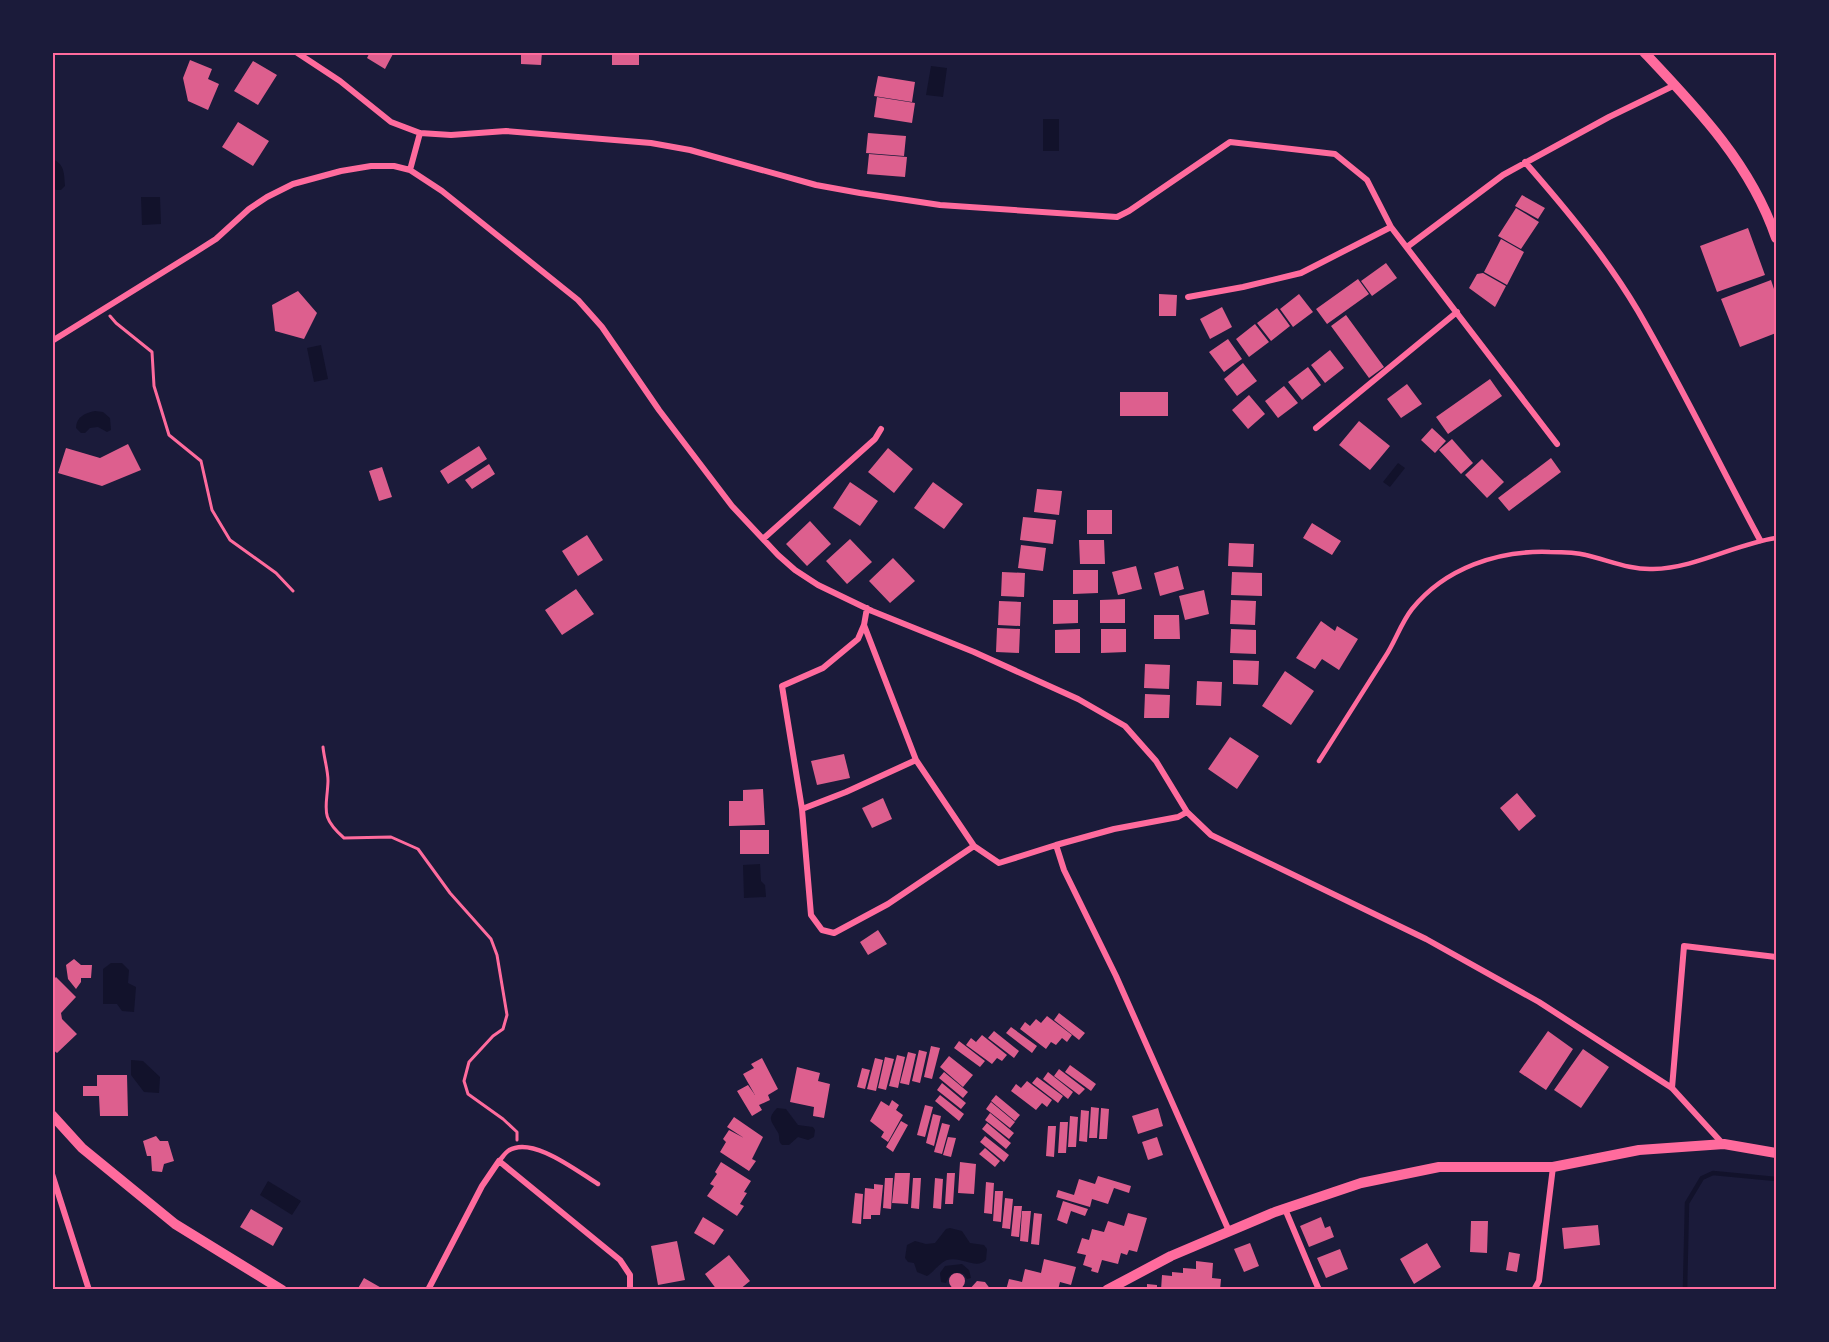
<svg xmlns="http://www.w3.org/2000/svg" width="1829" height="1342" viewBox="0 0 1829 1342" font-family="'IBM Plex Sans',sans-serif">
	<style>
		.water { fill: #12122b }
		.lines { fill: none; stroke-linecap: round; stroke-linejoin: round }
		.stream { stroke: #12122b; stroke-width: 4.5 }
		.building { fill: #dd5f8e }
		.path { stroke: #ff6b9d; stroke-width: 3 }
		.service { stroke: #ff6b9d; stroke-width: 4.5 }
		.minor { stroke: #ff6b9d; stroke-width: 6 }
		.tertiary { stroke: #ff6b9d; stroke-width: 10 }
		.neatline { fill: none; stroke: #ff6b9d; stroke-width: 2 }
	</style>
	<rect width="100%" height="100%" fill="#1b1b3a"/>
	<path class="water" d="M931 66 947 68 943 97 926 95Z
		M1043 119H1059V151H1043Z
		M53 159C65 165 64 174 65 186L61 190H56L53 187Z
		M141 197H160L161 224 142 225Z
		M321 345 328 379 314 382 307 348Z
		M95 411 103 412 110 418 111 430 107 432 98 427 90 428 85 433H81L76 428C76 417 85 413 95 411Z
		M1398 463 1405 468 1390 487 1383 482Z
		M760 864 761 881 765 885 766 897 744 898 743 865Z
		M111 963H122L129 970 128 983 136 987 134 1012 122 1011 117 1004H103V969Z
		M131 1060 143 1061 160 1077 159 1093 144 1092 131 1075Z
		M777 1108 786 1109 798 1125 813 1127 815 1130 814 1137 808 1140 798 1137 789 1145H782C777 1140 781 1136 777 1131 771 1120 767 1119 777 1108Z
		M268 1181 301 1201 292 1215 260 1195Z
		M950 1228 962 1231 970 1243 984 1245 987 1249 986 1260C976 1270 962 1256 947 1260 939 1263 934 1272 927 1276L917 1272 914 1263 908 1262 905 1258 907 1245 915 1241 926 1244 935 1243 946 1229Z
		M962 1264 969 1270 971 1278 967 1279 964 1274C954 1271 950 1273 946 1283L941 1282 940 1273 945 1266Z"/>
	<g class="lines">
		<path class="stream" d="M1685 1290 1687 1203 1702 1178 1713 1173 1776 1179"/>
	</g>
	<path class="building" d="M370 52H394L385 69 367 58Z
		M521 52H542L541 65 521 64Z
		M612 52H639V65H612Z
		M190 60 212 69 208 79 219 84 208 110 188 101 183 78Z
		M253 61 277 75 258 105 234 91Z
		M878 76 915 82 912 102 874 96Z
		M877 97 915 103 912 123 874 117Z
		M238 122 269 141 253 166 222 147Z
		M868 133 906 136 904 156 866 153Z
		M869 154 907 157 905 177 867 174Z
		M1522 195 1545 208 1538 219 1515 206Z
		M1516 208 1539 222 1521 249 1498 236Z
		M1748 228 1765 275 1717 292 1700 246Z
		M1501 239 1524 252 1507 285 1484 272Z
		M1386 263 1397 278 1372 296 1361 281Z
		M1483 273 1506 286 1495 307 1469 288 1477 274Z
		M1358 279 1369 294 1327 324 1316 309Z
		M1771 280 1776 295V333L1740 347 1721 299Z
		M298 291 317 313 304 339 275 331 272 305Z
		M1159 294 1177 295 1176 316H1159Z
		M1299 294 1313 312 1293 327 1280 309Z
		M1222 307 1232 327 1210 339 1200 319Z
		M1277 308 1290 326 1271 341 1257 323Z
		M1346 315 1384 367 1369 378 1331 326Z
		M1255 324 1269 342 1249 357 1236 339Z
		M1228 339 1242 359 1224 372 1209 352Z
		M1330 350 1344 368 1325 383 1311 365Z
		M1243 363 1257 381 1237 396 1224 379Z
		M1308 367 1321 385 1302 400 1288 382Z
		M1490 379 1502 396 1448 434 1436 417Z
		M1407 384 1422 404 1401 418 1387 399Z
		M1284 386 1298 403 1278 418 1265 401Z
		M1120 392H1168V416H1120Z
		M1249 395 1265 414 1248 429 1232 410Z
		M1359 421 1390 446 1370 470 1339 445Z
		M1432 428 1446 441 1435 453 1421 440Z
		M1452 439 1473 463 1461 474 1439 450Z
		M128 444 141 470 102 486 58 473 66 448 100 458Z
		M479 446 487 459 448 484 440 471Z
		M888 448 913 469 894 493 868 472Z
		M1551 458 1561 472 1509 511 1498 498Z
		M1482 459 1504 482 1487 498 1465 475Z
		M489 464 495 474 472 489 465 480Z
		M382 467 392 497 379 501 369 471Z
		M850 482 878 501 860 526 833 508Z
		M933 482 963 504 944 529 914 508Z
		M1037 489 1062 491 1059 515 1034 512Z
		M1087 510H1112V534H1087Z
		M1023 517 1056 520 1053 544 1020 540Z
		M810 521 831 544 807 566 786 544Z
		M1312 523 1341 541 1332 555 1303 538Z
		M587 535 603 560 578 576 562 551Z
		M850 539 872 562 847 584 826 561Z
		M1079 540H1104L1105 564H1080Z
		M1229 543 1254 544 1253 567 1228 566Z
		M1021 545 1046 548 1043 571 1018 568Z
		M893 558 915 581 890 603 869 581Z
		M1136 566 1142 589 1118 595 1112 572Z
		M1178 566 1184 589 1160 596 1154 573Z
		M1073 570H1098V593L1073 594Z
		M1002 572 1025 573 1024 597 1001 596Z
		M1232 572 1262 573V596L1231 595Z
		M576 589 594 614 562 635 545 610Z
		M1204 590 1209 614 1185 620 1179 596Z
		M1125 599V623H1100V600Z
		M1053 600H1078V623L1053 624Z
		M1231 600 1256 601 1255 625 1230 624Z
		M999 601 1021 602 1020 626 998 625Z
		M1154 615H1179L1180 639H1154Z
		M1321 621 1335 631 1337 626 1358 639 1339 670 1322 659 1315 669 1296 658Z
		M997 628 1020 629 1019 653 996 652Z
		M1080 629V653H1055V630Z
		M1101 629H1126V652L1101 653Z
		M1231 629 1256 630V654L1230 653Z
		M1233 660 1259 661 1258 685 1233 684Z
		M1145 664 1170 665 1169 689 1144 688Z
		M1285 671 1314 691 1291 725 1262 706Z
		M1197 681 1222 682 1221 706 1196 705Z
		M1145 694 1170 695 1169 718H1144Z
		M1230 737 1259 756 1237 789 1208 769Z
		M844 754 850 778 817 785 811 761Z
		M763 789 765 825 729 826V801H743V790Z
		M1517 793 1536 816 1519 831 1500 808Z
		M883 798 892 819 872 828 862 808Z
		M740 830H769V854H740Z
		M878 930 887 944 868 955 860 942Z
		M74 959 81 965H92L91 978H81V982L76 989 68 979 66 965Z
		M56 977 76 997 61 1013 62 1019 77 1034 57 1053 52 1049V981Z
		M1059 1013 1085 1033 1079 1040 1054 1020Z
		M1047 1016 1072 1035 1067 1042 1062 1038 1056 1045 1051 1042 1046 1049 1020 1029 1025 1022 1030 1026 1036 1019 1041 1023Z
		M1011 1027 1037 1046 1032 1053 1006 1033Z
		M994 1031 1019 1051 1014 1058 988 1038Z
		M1548 1031 1573 1049 1546 1090 1519 1072Z
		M982 1035 1007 1055 1002 1061 997 1058 992 1064 966 1045 971 1038 976 1042Z
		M959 1041 985 1061 980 1067 954 1048Z
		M931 1046 940 1048 932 1079 924 1077Z
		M1583 1049 1609 1067 1581 1108 1554 1090Z
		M919 1050 927 1052 920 1083 912 1081Z
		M908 1052 916 1054 909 1085 900 1083Z
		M897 1055 905 1057 898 1088 889 1086Z
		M949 1056 973 1075 963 1087 940 1067Z
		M885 1057 894 1059 886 1090 878 1088Z
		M762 1058 778 1089 768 1095 770 1100 759 1105 762 1110 752 1116 737 1091 748 1085 755 1095 743 1074 754 1068 751 1064Z
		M875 1058 883 1060 876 1091 867 1089Z
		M1070 1065 1096 1084 1091 1091 1065 1072Z
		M797 1067 820 1073 818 1081 830 1084 824 1118 813 1116 814 1107 790 1102Z
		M862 1068 870 1070 865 1089 857 1087Z
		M1059 1069 1085 1089 1079 1095 1054 1076Z
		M944 1072 968 1092 963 1098 939 1078Z
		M1048 1072 1073 1092 1068 1099 1043 1079Z
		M97 1075H127L128 1116H100L99 1096H83V1086H97Z
		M1037 1077 1063 1096 1058 1103 1032 1083Z
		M1027 1081 1052 1100 1047 1107 1042 1103 1036 1110 1011 1091 1016 1084 1021 1088Z
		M942 1083 966 1103 961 1109 937 1090Z
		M940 1095 964 1114 959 1121 935 1101Z
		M996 1095 1020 1115 1015 1121 991 1101Z
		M892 1100 899 1105 896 1110 903 1115 888 1142 881 1137 884 1132 870 1121 881 1101 889 1106Z
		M991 1102 1015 1122 1010 1128 986 1109Z
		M925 1105 933 1107 925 1137 917 1135Z
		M1091 1107 1099 1108 1097 1138H1089Z
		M1101 1108 1109 1109 1107 1139H1099Z
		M1158 1108 1163 1126 1138 1134 1132 1116Z
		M1081 1110 1089 1111 1087 1142 1079 1141Z
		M990 1113 1014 1133 1009 1139 985 1120Z
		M933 1114 941 1116 934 1146 926 1143Z
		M1070 1116 1078 1117 1076 1147H1068Z
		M734 1117 763 1137 752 1159 756 1161 749 1171 720 1152 726 1142 723 1139 729 1130 744 1138 727 1127Z
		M901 1121 908 1125 893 1152 886 1147Z
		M1060 1122H1068L1066 1153H1058Z
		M942 1123 950 1125 942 1154 934 1152Z
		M987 1123 1011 1143 1006 1149 982 1129Z
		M1048 1126H1056L1054 1157 1046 1156Z
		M156 1136 160 1141H168L174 1161 164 1164 162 1172 152 1171 151 1156H147L143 1141Z
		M985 1136 1009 1155 1004 1162 980 1142Z
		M948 1137 956 1138 951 1157 943 1155Z
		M1157 1137 1163 1155 1148 1160 1142 1142Z
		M985 1148 1000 1161 995 1167 979 1154Z
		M721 1162 751 1181 744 1192 747 1193 740 1204 744 1206 737 1216 707 1196 714 1186 710 1184 717 1174 715 1172Z
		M960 1162 976 1164 974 1194 958 1193Z
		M895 1173H910L908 1204 892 1203Z
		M947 1173H955L953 1204H945Z
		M1098 1176 1131 1186 1129 1193 1114 1188 1108 1204 1092 1199 1090 1207 1056 1197 1058 1190 1074 1195 1079 1179 1095 1184Z
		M885 1178H893L891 1209 883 1208Z
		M913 1178H921L919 1209 911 1208Z
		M935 1178 943 1179 941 1209 933 1208Z
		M986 1182 994 1183 992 1214 984 1213Z
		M874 1184 883 1185 880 1215H871V1219H863L865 1188 874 1189Z
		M995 1191H1003L1001 1222 993 1221Z
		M855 1193 863 1194 861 1224 852 1223Z
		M1005 1198 1013 1199 1010 1229 1002 1228Z
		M1063 1201 1088 1209 1085 1216 1071 1211 1067 1224 1057 1220Z
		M1014 1206H1022L1019 1237 1011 1236Z
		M251 1209 283 1228 273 1246 240 1227Z
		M1022 1211H1031L1028 1242 1020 1241Z
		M1034 1213 1042 1214 1039 1245 1031 1244Z
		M1128 1213 1147 1218 1137 1252 1129 1250 1127 1255 1121 1253 1118 1264 1102 1260 1098 1273 1091 1271 1092 1268 1083 1265 1086 1255 1077 1253 1082 1238 1089 1240 1092 1229 1104 1232 1108 1221 1124 1226Z
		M703 1217 724 1230 714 1245 694 1233Z
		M1321 1217 1325 1228 1330 1226 1334 1237 1309 1247 1300 1226Z
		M1471 1221H1488L1487 1253 1470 1252Z
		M1598 1225 1600 1245 1564 1249 1562 1228Z
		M677 1241 685 1280 658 1285 651 1246Z
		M1250 1243 1259 1266 1244 1272 1234 1249Z
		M1427 1243 1441 1267 1414 1284 1400 1259Z
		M1340 1249 1348 1269 1326 1278 1317 1258Z
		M1509 1252 1520 1254 1517 1272 1506 1270Z
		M729 1255 750 1281 739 1290H717L705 1274Z
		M1044 1259 1076 1267 1071 1285 1060 1282 1058 1290H1006L1009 1279 1022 1282 1025 1269 1041 1273Z
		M1196 1261 1213 1263 1212 1278 1221 1279 1220 1290H1161L1162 1275 1172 1276V1272L1183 1273V1268L1196 1269Z
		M949 1281a8 8 0 1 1 16 0a8 8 0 1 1-16 0Z
		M364 1278 385 1290H357Z
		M977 1281 985 1282 991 1290H969Z
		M1147 1284 1157 1285V1290H1147Z"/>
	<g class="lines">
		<path class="path" d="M110 316 116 323 152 352 154 386 169 435 201 461 212 510 230 540 276 573 293 591
			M323 747C324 758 328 770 328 781 327 809 319 816 344 838L391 837 418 849 450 893 491 939 497 955 507 1015 503 1029 493 1036 469 1062 464 1081 468 1094 503 1119 517 1132V1140"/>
		<path class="service" d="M1319 761C1341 726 1363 692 1385 657 1395 642 1401 623 1412 609 1445 568 1498 550 1550 552 1562 552 1575 552 1586 555 1608 560 1630 570 1653 569 1696 568 1735 544 1776 538
			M499 1161C502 1158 505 1153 508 1151 532 1135 578 1172 598 1184"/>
		<path class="minor" d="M296 52 340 81 391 122 420 133 451 135 506 131 651 143 690 150 816 185 860 193 940 205 1117 217 1129 211 1230 142 1335 154 1367 180 1391 227 1557 444
			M1525 162C1566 209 1606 257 1638 311 1681 385 1719 464 1760 540
			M410 170 420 133
			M1407 247 1503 175 1609 117 1675 85
			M1188 297 1243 287 1301 273 1391 227
			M52 341 194 253 216 239 249 209 267 197 293 184 341 171 371 166H394L410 170 442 191 578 300 602 327 659 410 732 506 778 555 795 570 818 585 872 611 974 652 1078 699 1125 726 1156 761 1187 812 1211 835 1426 939 1539 1002 1672 1088 1723 1144
			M1316 428 1457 312
			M763 539 875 439 881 429
			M867 608 864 625 858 639 823 668 782 686 802 809 811 915 822 930 834 933 888 904 974 846
			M916 760 974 846 999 863 1056 845
			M802 809 846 792 916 760 864 625
			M1187 812 1178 817 1114 829 1056 845 1064 870 1116 976 1229 1231
			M1672 1088 1684 946 1776 957
			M52 1174 89 1290
			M1285 1209 1319 1290
			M428 1290 482 1186 499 1161 620 1260 630 1275V1290
			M1534 1290 1539 1281 1553 1167"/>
		<path class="tertiary" d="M1644 52C1697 108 1751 164 1776 238
			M52 1115 82 1148 175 1224 282 1290
			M1107 1290 1171 1256 1275 1212 1361 1183 1439 1167H1553L1639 1150 1724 1144 1776 1153"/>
	</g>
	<rect width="1829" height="1342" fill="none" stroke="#1b1b3a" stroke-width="108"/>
	<rect x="54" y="54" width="1721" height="1234" class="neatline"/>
</svg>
